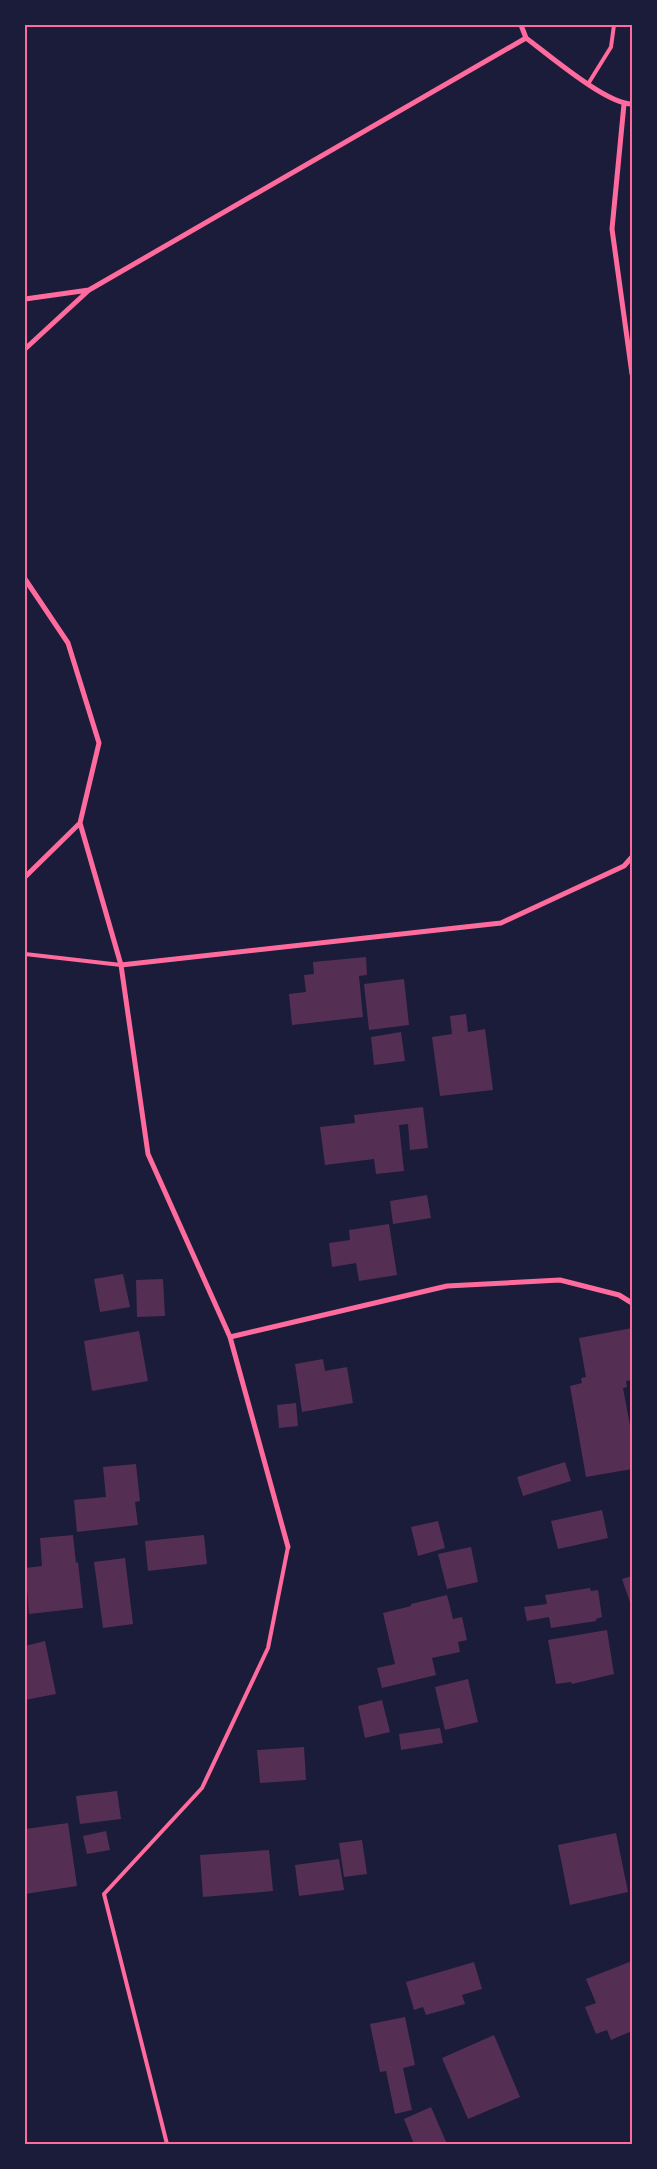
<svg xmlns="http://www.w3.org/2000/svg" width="657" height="2169" viewBox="0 0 657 2169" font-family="'DejaVu Sans',sans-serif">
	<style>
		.building { fill: #542f53 }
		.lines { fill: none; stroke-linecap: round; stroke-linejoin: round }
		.service { stroke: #ff6b9d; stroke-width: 4 }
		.minor { stroke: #ff6b9d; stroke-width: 5 }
		.neatline { fill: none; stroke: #ff6b9d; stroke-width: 2 }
	</style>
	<rect width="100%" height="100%" fill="#1b1b3a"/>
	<path class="building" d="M366 957 367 975 359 976 363 1017 292 1025 289 994 306 992 304 975 314 974 313 962Z
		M404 979 409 1025 369 1030 364 984Z
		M466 1014 468 1032 485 1029 493 1090 440 1096 432 1037 452 1034 450 1016Z
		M401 1032 405 1061 374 1065 371 1037Z
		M423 1107 428 1148 410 1150 408 1124 399 1125 404 1171 376 1174 374 1159 325 1165 320 1127 355 1123 354 1115Z
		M427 1195 431 1218 393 1224 390 1201Z
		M389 1224 397 1275 359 1281 356 1263 332 1267 329 1243 350 1240 349 1230Z
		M123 1274 130 1307 100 1312 94 1279Z
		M163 1279 165 1316 137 1317 136 1280Z
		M632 1328V1380L626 1381 627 1387 623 1388 632 1436V1469L586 1477 570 1386 582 1383 581 1378 586 1377 579 1338Z
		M139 1331 148 1381 92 1391 84 1341Z
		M323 1359 325 1371 347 1367 353 1403 302 1412 295 1364Z
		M296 1403 298 1426 279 1428 277 1405Z
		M565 1462 571 1481 523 1496 517 1477Z
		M136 1464 140 1501 135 1502 138 1525 77 1532 74 1500 106 1497 103 1467Z
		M602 1510 608 1538 558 1549 551 1521Z
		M438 1521 445 1548 418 1556 411 1527Z
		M73 1535 76 1563 78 1562 83 1608 29 1614 25 1568 42 1566 40 1538Z
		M204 1535 207 1564 148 1571 145 1541Z
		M471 1547 478 1582 447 1589 438 1554Z
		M125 1558 133 1624 103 1628 94 1562Z
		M632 1576V1608L622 1579Z
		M590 1588 591 1591 598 1590 602 1617 596 1619V1621L551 1628 549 1617 527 1621 524 1607 547 1604 545 1595Z
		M447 1595 453 1619 462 1617 467 1640 458 1642 460 1652 432 1658 436 1675 382 1688 377 1668 395 1664 383 1613 411 1606V1604Z
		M607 1630 614 1674 572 1684 571 1682 556 1684 548 1640Z
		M45 1641 56 1694 25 1700V1646Z
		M468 1679 478 1722 445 1730 435 1687Z
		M382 1700 390 1732 365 1738 358 1706Z
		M440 1728 443 1743 401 1750 399 1734Z
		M304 1747 306 1780 260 1783 257 1750Z
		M117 1791 121 1819 80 1824 76 1796Z
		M68 1823 77 1886 25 1894V1829Z
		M106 1831 110 1850 87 1854 83 1836Z
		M616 1833 628 1892 570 1905 558 1845Z
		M362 1840 367 1874 344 1877 339 1843Z
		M269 1850 273 1891 203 1897 200 1855Z
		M339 1859 344 1890 299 1896 295 1865Z
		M632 1961V2031L611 2040 607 2030 596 2034 585 2007 596 2003 586 1979Z
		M474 1962 482 1989 462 1995 465 2004 426 2015 423 2007 414 2010 406 1982Z
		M405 2017 415 2065 403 2068 412 2110 395 2114 386 2071 380 2072 370 2024Z
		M494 2035 520 2097 468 2119 442 2058Z
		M431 2107 447 2144H414L404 2119Z"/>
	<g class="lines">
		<path class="service" d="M588 84 611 47 614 25
			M25 954 121 965
			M167 2144 104 1894 202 1788 268 1648 288 1547"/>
		<path class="minor" d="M521 25 526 38
			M624 104 612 229 632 374
			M25 299 89 290 526 38C549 55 606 104 632 104
			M25 349 89 290
			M25 579 68 643 99 743 80 823 121 965 148 1154 230 1337 447 1286 560 1280 619 1295 632 1303
			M25 877 80 823
			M121 965 501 923 624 866 632 857
			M230 1337 288 1547"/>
	</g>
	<rect width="657" height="2169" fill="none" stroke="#1b1b3a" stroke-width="52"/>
	<rect x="26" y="26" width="605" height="2117" class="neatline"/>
</svg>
